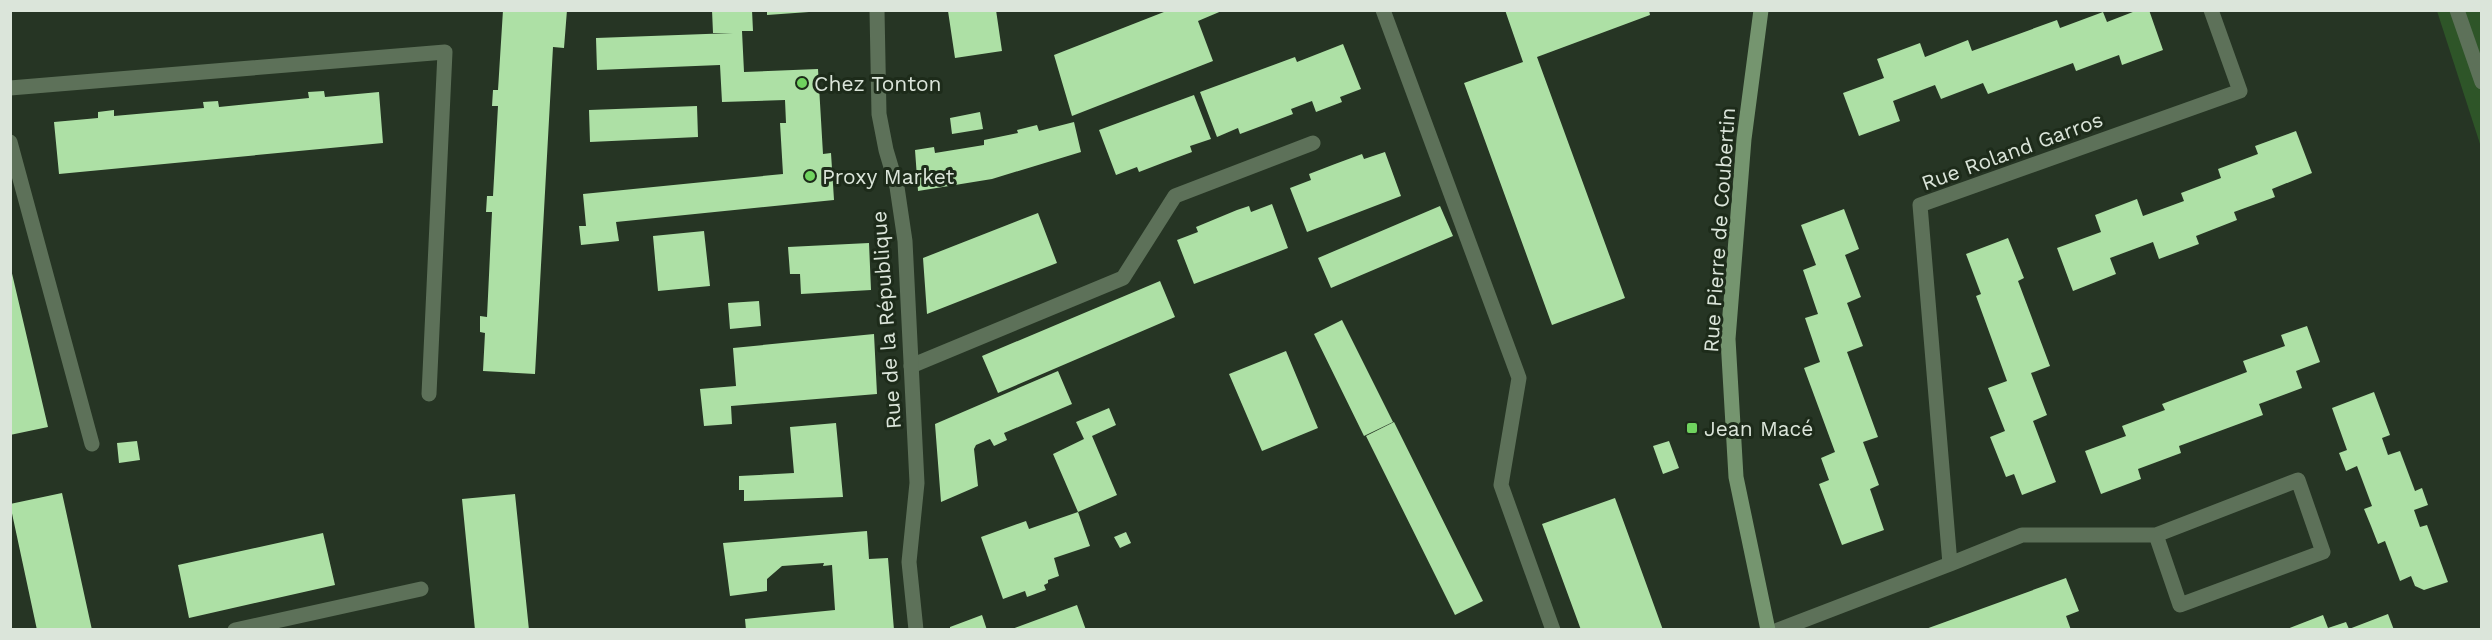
<svg xmlns="http://www.w3.org/2000/svg" width="2492" height="640" viewBox="0 0 2492 640" font-family="'Work Sans',sans-serif">
	<style>
		.green { fill: #2e5528 }
		.building { fill: #ade0a5 }
		.lines { fill: none; stroke-linecap: round; stroke-linejoin: round }
		.lane { stroke: #5d7159; stroke-width: 15 }
		.street { stroke: #5d7159; stroke-width: 15 }
		.secondary { stroke: #75956f; stroke-width: 15 }
		.poi-dot { fill: #70d35f; stroke: #1d2b1a; stroke-width: 2 }
		.labels { text-anchor: middle; dominant-baseline: central; stroke-width: 6; stroke-linejoin: round; paint-order: stroke }
		.poi-label { font-size: 21px; fill: #dbe5da; stroke: #1d2b1a; text-anchor: start }
		.street-label { font-size: 21px; fill: #dbe5da; stroke: #1d2b1a }
	</style>
	<rect width="100%" height="100%" fill="#263524"/>
	<path class="green" d="M2437 11H2481V147Z"/>
	<path class="building" d="M503 10H567L564 48 553 47 535 374 483 371 485 333 480 332V316L487 317 492 212H486L487 196H493L498 106H492L493 90H498Z
		M712 10H752L753 31H742L744 72 818 69 823 154 831 153 834 200 616 222 619 241 581 245 579 226H586L583 194 783 174 780 123H786L785 100 722 102 720 65 597 70 596 38 733 33H713Z
		M767 10H809V12L767 15Z
		M996 10 1002 51 955 58 948 11Z
		M1169 10H1224L1198 21 1213 61 1072 116 1054 55Z
		M1505 10H1649L1650 15 1537 57 1625 298 1552 325 1464 83 1523 62Z
		M2138 10H2149L2163 50 2122 65 2119 55 2076 71 2073 63 1988 94 1983 83 1941 99 1935 85 1893 101 1900 121 1859 136 1843 93 1884 78 1877 59 1920 43 1925 57 1968 40 1972 51 2057 20 2060 28 2103 12 2107 22Z
		M1343 44 1361 89 1340 97 1342 102 1316 112 1312 101 1291 109 1293 114 1240 134 1238 128 1217 137 1200 92 1295 57 1297 62Z
		M324 91 325 97 379 92 383 143 59 174 54 122 98 118V112L114 110V116L204 108 203 102 218 101 219 107 309 98 308 92Z
		M1194 95 1211 139 1190 146 1192 152 1165 162 1139 172 1137 167 1116 175 1099 130Z
		M697 106 698 137 590 142 589 110Z
		M980 112 983 129 952 134 950 118Z
		M1074 122 1081 152 992 179 918 191 915 150 934 147 935 153 984 145V140L1018 133 1017 130 1037 125 1039 131Z
		M2296 131 2312 173 2272 189 2275 197 2234 212 2237 220 2196 236 2199 244 2159 259 2153 242 2110 258 2116 274 2073 291 2057 248 2101 232 2095 215 2137 199 2143 216 2184 201 2181 193 2221 178 2218 169 2258 154 2255 146Z
		M1385 152 1401 196 1307 232 1290 188 1311 180 1309 174 1335 164 1362 154 1364 159Z
		M1272 204 1288 248 1194 284 1177 240 1198 232 1196 227 1237 210 1249 206 1251 212Z
		M1440 206 1453 236 1331 288 1318 258Z
		M1844 209 1859 249 1845 255 1861 297 1847 303 1863 346 1847 352 1878 437 1863 442 1879 485 1870 489 1884 530 1842 545 1819 484 1829 480 1821 458 1835 452 1804 368 1820 362 1805 318 1818 314 1803 270 1816 265 1801 225Z
		M1038 213 1057 263 927 314 923 258Z
		M704 231 710 286 658 291 653 236Z
		M2008 238 2024 278 2018 281 2050 366 2031 373 2047 415 2033 421 2056 482 2022 495 2014 474 2006 477 1990 437 2005 431 1988 388 2007 381 1976 296 1981 294 1966 254Z
		M869 243 871 290 801 294 800 274H790L788 247Z
		M10 265 48 427 10 435Z
		M1160 281 1175 317 998 393 982 356Z
		M759 301 761 326 730 329 728 303Z
		M1342 320 1393 422 1364 436 1314 334Z
		M2307 326 2320 362 2296 371 2302 388 2259 404 2263 415 2179 446 2181 453 2138 469 2141 479 2101 494 2085 451 2126 436 2122 426 2165 410 2162 404 2247 372 2243 361 2285 346 2281 335Z
		M874 334 877 394 731 406 732 424 704 426 700 389 736 386 733 348Z
		M1286 351 1318 428 1262 451 1229 374Z
		M1058 371 1072 404 1004 433 1007 440 994 446 990 439 976 445 974 449 978 486 941 502 935 424Z
		M2374 392 2390 435 2382 438 2388 455 2400 451 2415 491 2422 488 2428 505 2414 510 2420 527 2427 525 2448 582 2424 590 2415 586 2411 576 2400 581 2385 541 2378 544 2371 526 2364 509 2372 506 2357 466 2346 471 2339 453 2347 450 2332 408Z
		M1109 408 1116 425 1092 436 1117 495 1078 512 1053 454 1084 439 1076 422Z
		M1394 422 1483 601 1455 615 1366 436Z
		M836 423 843 497 744 501V490H739V476L794 473 790 427Z
		M137 441 140 460 119 463 117 443Z
		M1669 441 1679 468 1663 474 1653 446Z
		M62 493 92 630H37L10 504Z
		M515 494 529 630H475L462 499Z
		M1615 498 1663 630H1581L1542 524Z
		M1078 512 1090 546 1054 558 1059 576 1048 580V583L1044 585 1046 590 1027 597 1025 591 1003 599 981 537 1026 521 1029 529Z
		M867 531 869 559 888 558 894 630H746L745 619 835 610 832 565 823 566 824 563 782 566 767 579V591L730 596 723 543Z
		M1126 532 1131 543 1120 548 1114 537Z
		M323 533 335 585 189 618 178 565Z
		M2066 578 2079 611 2066 616 2071 630H1923Z
		M1077 605 1086 630H1012V629Z
		M2388 614 2394 630 2287 629 2323 615 2328 628 2346 622 2349 629Z
		M982 615 987 630H950V627Z"/>
	<g class="lines">
		<path class="lane" d="M1383 10 1519 378 1501 485 1553 630
			M2457 10 2482 82
			M10 88 445 52 429 394
			M10 142 92 444
			M911 366 1123 278 1175 196 1313 143
			M235 630 421 589"/>
		<path class="street" d="M877 10 879 114 886 150 897 187 905 241 917 483 909 562 916 630
			M1950 564 2022 535H2156L2180 605 2323 552 2298 480 2156 535
			M1778 630 1950 564 1920 205 2240 91 2211 10"/>
		<path class="secondary" d="M1761 10 1744 139 1728 339 1736 477 1768 630"/>
	</g>
	<g class="poi-dot">
		<circle cx="802" cy="83" r="6"/>
		<circle cx="810" cy="176" r="6"/>
		<rect x="1686" y="422" width="12" height="12" rx="3"/>
	</g>
	<g class="labels">
		<g class="poi-label">
			<text x="814" y="83">Chez Tonton</text>
			<text x="822" y="176">Proxy Market</text>
			<text x="1704" y="428">Jean Macé</text>
		</g>
		<g class="street-label">
			<text transform="translate(2012 151) rotate(-20)">Rue Roland Garros</text>
			<text transform="translate(1719 230) rotate(-86)">Rue Pierre de Coubertin</text>
			<text transform="translate(886 320) rotate(-94)">Rue de la République</text>
		</g>
	</g>
	<rect width="2492" height="640" fill="none" stroke="#dbe5da" stroke-width="24"/>
</svg>
